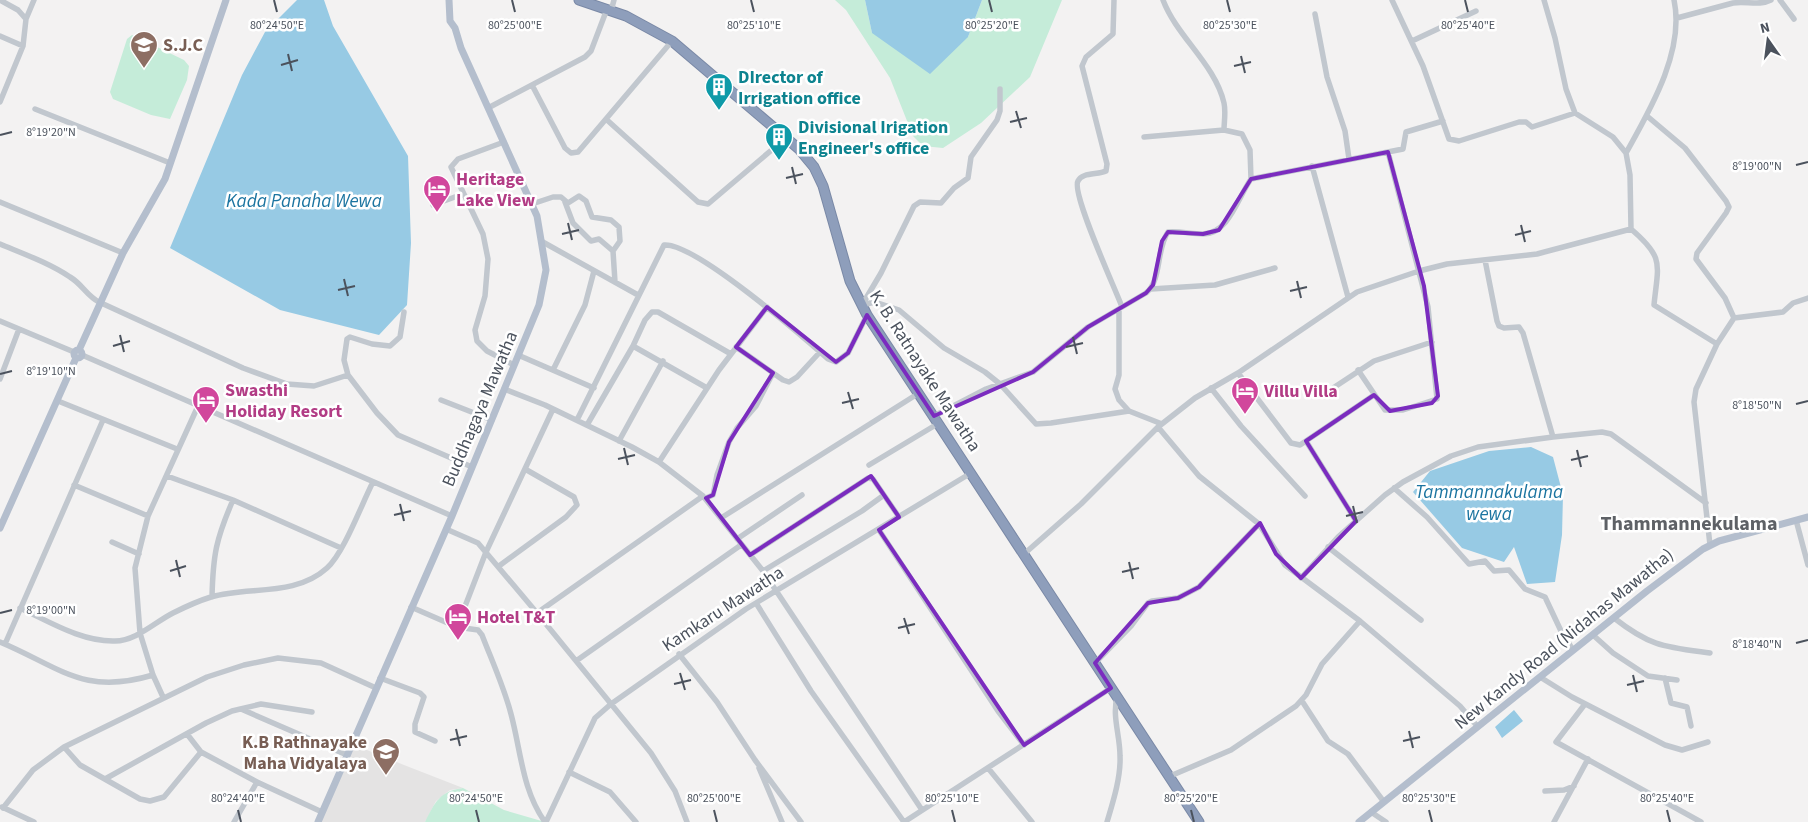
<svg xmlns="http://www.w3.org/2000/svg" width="1808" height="822" viewBox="0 0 1808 822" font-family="'Source Sans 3',sans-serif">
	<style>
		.education { fill: #e4e3e3 }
		.green { fill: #c5ecd9 }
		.water { fill: #97cae4 }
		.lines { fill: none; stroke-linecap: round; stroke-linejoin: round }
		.highway-casing { stroke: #7a89a6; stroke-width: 11 }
		.minor { stroke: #c1c7ce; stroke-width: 5.5 }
		.major { stroke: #b4becd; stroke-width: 7 }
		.highway { stroke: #8e9ebb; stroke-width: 9 }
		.marked { fill: none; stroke: #7b2cbf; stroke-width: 4; stroke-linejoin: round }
		.ticks { fill: none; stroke: #4b525d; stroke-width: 2 }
		.labels { text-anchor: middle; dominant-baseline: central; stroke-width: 5; stroke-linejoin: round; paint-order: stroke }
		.education-label { font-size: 18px; font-weight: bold; fill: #785e54; stroke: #fff; text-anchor: start }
		.culture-label { font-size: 18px; font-weight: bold; fill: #0d838f; stroke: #fff; text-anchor: start }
		.hotel-label { font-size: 18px; font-weight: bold; fill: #b23c85; stroke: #fff; text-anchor: start }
		.street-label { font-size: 18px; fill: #4b525d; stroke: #fff }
		.water-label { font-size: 19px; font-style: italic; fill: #1b74a0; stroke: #fff }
		.quarter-label { font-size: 20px; font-weight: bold; fill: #5e6166; stroke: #fff }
		.ticks-label { font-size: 12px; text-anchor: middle; fill: #4b525d; stroke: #fff; stroke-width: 5; stroke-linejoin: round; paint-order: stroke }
	</style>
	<rect width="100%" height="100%" fill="#f3f2f2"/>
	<path class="education" d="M352 744 404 765 463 788 450 790 436 801 425 822H318Z"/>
	<path class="green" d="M835 0H865L872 33 968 37 982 0H1062L1030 77 981 123 943 148 923 146 913 136 890 78 846 10Z
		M132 35 184 60 189 66 187 80 170 119 151 115 113 99 110 92 127 39Z
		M463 788 504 810 545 822H425C435 802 440 791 463 788Z"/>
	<path class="water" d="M297 0H324L333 26 408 156 411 243 407 305 379 335 280 310 170 248 242 75 265 32Z
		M865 0H982L968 37 930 74 872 33Z
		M1531 447 1553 457 1563 495 1562 535 1555 582 1527 584 1514 547 1504 562 1462 548 1413 492 1430 471 1489 451Z
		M1514 710 1523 721 1502 738 1495 727Z"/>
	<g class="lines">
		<defs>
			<path id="highway" d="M579 0 626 16 672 41 799 149 814 167 823 186 850 281 867 315 1199 822"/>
		</defs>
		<use href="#highway" class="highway-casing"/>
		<path class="minor" d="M1114 0 1113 34 1086 57 1082 66 1107 164 1106 171C1098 175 1082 172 1078 181 1071 193 1115 288 1122 307
			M1163 0C1177 37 1215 64 1224 103 1226 112 1224 122 1224 130
			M1392 0 1423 66 1449 139 1459 141 1519 122H1526L1532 127 1575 113
			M1544 0 1555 38 1566 89 1575 113 1613 137 1626 153 1630 175 1631 229C1665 258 1658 264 1654 305L1717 344
			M1780 0 1794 19
			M611 11 614 0
			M1315 14 1327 77 1345 131 1349 159
			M1677 18 1733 3C1747 1 1759 6 1771 0
			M26 19 34 0
			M0 36 23 46
			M1412 41 1476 11
			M532 85 565 148 571 153 578 152 672 41
			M0 102 23 46 26 19 18 10 0 0
			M488 108 585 57 591 51 607 9
			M35 109 170 163
			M1647 116 1685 148 1726 201 1729 207 1726 213 1697 253 1696 259 1725 298 1734 318
			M607 120 698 202 708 204 787 137
			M1144 137 1224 130 1242 134 1250 150 1251 179
			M504 142 458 159 451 167 483 234 488 259 485 296 475 330 477 341 487 351 514 365
			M1626 153C1650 110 1685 51 1674 0
			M1312 166 1348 297
			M1251 179 1403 149 1406 132 1443 121
			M0 202 123 253
			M565 202 573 223 591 241 599 239 613 251 615 282
			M532 204 553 197H561L568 203 579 196 586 201 592 217 611 220 619 227 620 241 613 251
			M433 205 463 194
			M541 241 638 295
			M0 244C24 254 49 263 70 277 82 284 87 296 99 302L243 368 287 384 314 386 348 375 377 413 398 435 472 467
			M1485 260 1497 321 1499 326 1504 328 1519 327 1523 333 1553 437
			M1151 289 1215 285 1275 268
			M862 305 875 302 899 310 944 348 985 372 1000 384 1036 424 1051 423 1129 411 1162 424
			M862 305 881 273 914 206 920 202 941 203 954 188 968 178 971 157 997 120 1000 111V89
			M1119 309V375L1115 389 1119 400 1129 411
			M0 321 74 352
			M633 346 707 388
			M736 347 783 380 789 382 797 377 820 352
			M82 355 452 516
			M518 355 594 388
			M553 370 585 305 594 271
			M1358 370 1385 410H1403L1437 399 1428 307 1388 152
			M1238 373 1291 443 1300 445 1374 395
			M348 375 344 360 347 339 350 337 372 344 390 346 400 337 404 312
			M0 379 19 329
			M1211 388 1241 426 1305 496
			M504 389 545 405 632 447 659 462 703 496 763 571 922 810
			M1327 392 1374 361 1432 342
			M441 400 492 420
			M58 401 177 449
			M934 416 986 389 1033 372 1088 327 1146 293C1162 280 1156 249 1168 232 1180 231 1191 234 1203 234 1229 234 1238 197 1251 179
			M577 420 664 245C694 242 802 336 828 359L836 362 848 353 867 315
			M587 425 633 346 645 320 652 312H658L731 354
			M1158 427 1199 476 1259 524 1285 565 1360 621 1460 706 1478 727
			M619 441 663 361
			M1306 441 1356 521
			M659 462 719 370 767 307
			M869 465 939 423
			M167 476 233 500 341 548
			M74 485 148 516
			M1394 488 1427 517 1469 564 1485 561 1494 571 1509 570 1525 589 1545 597 1561 631 1573 650
			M706 498 713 495 717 475 729 442 737 428 756 406 773 373
			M721 518 919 393
			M1796 520 1808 565
			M446 529 478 543 537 613 651 753 675 791 687 822
			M879 530 998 711 1024 745
			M737 539 802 495
			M112 542 139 554
			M1710 545 1694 402 1696 389 1717 344 1734 318 1783 312 1793 303 1808 298
			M1328 547 1421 620
			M1024 554 1081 504 1158 427 1195 398 1238 373 1357 292 1419 271 1447 264 1537 254 1631 229
			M750 555 868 478 873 479 899 517
			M499 566 566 517 577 505 574 497 525 469
			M763 571 862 511 884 495
			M1301 578 1338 537 1385 495 1403 482 1451 456 1478 447 1553 437 1602 432 1611 434 1706 503
			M212 597C213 555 216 539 233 500
			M756 603 811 691 904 822
			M411 607 457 627 478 630 482 635C492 661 504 687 511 714 521 751 522 790 545 822
			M20 608C50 622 82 642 115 641 136 641 155 622 173 613 185 607 198 601 211 597 249 586 295 597 327 568 344 553 362 503 373 482
			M537 613 703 496
			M1614 618C1651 647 1665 647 1710 653
			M457 627 486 552 553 409
			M1593 635 1613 653 1648 676 1677 680
			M0 642C60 667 83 696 153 675
			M5 644 103 420
			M679 654 717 702 755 760 801 822
			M576 661 741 545
			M1095 663 1131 626 1148 603 1152 601 1178 598 1199 587 1259 524
			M1540 677 1572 697 1665 745 1682 750 1708 742
			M380 678 420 693 424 697 415 724V732L435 741
			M1665 678 1671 703 1687 707 1691 726
			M163 697 153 675 140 633 135 568 148 516 198 406
			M1302 701 1328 741 1348 754 1384 802
			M1585 704 1556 742 1701 822
			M241 709 347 755
			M187 734 201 752 257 782 322 812
			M64 747 80 765 140 799 150 801 164 797 201 752
			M759 768 782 822
			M988 768 1032 822
			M569 772 610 792 636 822
			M1168 777 1231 750 1296 706 1306 695 1322 664 1360 621
			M105 779 206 723 232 711 261 704 312 712
			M1545 791 1564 790 1574 786
			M2 807 34 822
			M3 808 33 770 64 747 207 677 244 665 278 658 321 663 376 688
			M1371 812 1386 822
			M234 822 257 782
			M546 822 595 718 611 704 746 609 971 473
			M904 822 1111 688
			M1107 822C1113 802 1121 777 1120 756 1120 735 1112 717 1117 697
			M1554 822 1588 759"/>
		<path class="major" d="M74 354a4 4 0 1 1 8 0a4 4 0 1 1-8 0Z
			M79 350 123 253 165 179 226 0
			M0 528 76 358
			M318 822 452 516 539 305 546 270 537 216 461 48 455 28 450 21 449 0
			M1359 822 1647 591 1703 549 1719 541 1808 517"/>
		<use href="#highway" class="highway"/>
	</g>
	<path class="marked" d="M1388 152 1424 286 1438 396 1432 403 1390 411 1374 395 1306 441 1356 521 1301 578 1276 554 1260 523 1199 587 1178 598 1148 603 1095 663 1111 688 1024 745 879 530 899 517 871 476 750 555 706 498 713 495 729 442 773 373 736 347 767 307 836 362 848 353 867 315 934 416 1033 372 1088 327 1146 293 1153 285 1162 241 1168 232 1203 234 1219 230 1251 179Z"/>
	<path class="ticks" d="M274 0 277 12M512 0 515 12M751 0 754 12M989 0 992 12M1227 0 1230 12M1465 0 1468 12M288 54 292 71M1241 56 1245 73M281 65 298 60M1234 66 1251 62M1016 111 1021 128M1010 122 1027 118M0 135 12 132M1796 165 1808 162M792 167 796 184M786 178 803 174M568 223 572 240M1521 225 1525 242M562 234 579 230M1515 235 1531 231M344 279 348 296M1297 281 1301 298M338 290 355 286M1290 291 1307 287M120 335 124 352M1073 337 1077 354M113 346 130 341M1066 347 1083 343M0 374 12 371M848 392 853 409M842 403 859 399M1796 404 1808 401M624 448 628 465M1577 450 1581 467M618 459 635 455M1571 460 1588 456M400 504 404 521M1353 506 1357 523M394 515 411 511M1346 516 1363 512M176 560 180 577M1129 562 1133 579M170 571 186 566M1122 572 1139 568M0 613 12 610M904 618 909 634M898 628 915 624M1796 643 1808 640M680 673 685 690M1633 675 1637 692M674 684 691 680M1627 685 1644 681M456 729 460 746M1409 731 1413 748M450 740 467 736M1403 741 1420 737M238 810 241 822M476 810 479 822M714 810 717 822M952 810 955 822M1191 810 1194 822M1429 810 1432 822M1667 810 1670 822"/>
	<defs>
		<symbol id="school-pin" viewBox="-11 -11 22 30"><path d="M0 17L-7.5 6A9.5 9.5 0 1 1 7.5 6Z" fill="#8d6e63" stroke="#fff"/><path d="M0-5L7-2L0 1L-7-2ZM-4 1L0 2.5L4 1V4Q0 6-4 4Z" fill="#fff"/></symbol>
		<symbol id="building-pin" viewBox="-11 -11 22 30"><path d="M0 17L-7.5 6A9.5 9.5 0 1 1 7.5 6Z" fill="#0f9aa8" stroke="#fff"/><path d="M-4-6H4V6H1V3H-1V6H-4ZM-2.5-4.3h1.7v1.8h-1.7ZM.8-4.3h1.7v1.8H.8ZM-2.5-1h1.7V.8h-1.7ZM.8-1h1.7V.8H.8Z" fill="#fff"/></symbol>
		<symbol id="hotel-pin" viewBox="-11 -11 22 30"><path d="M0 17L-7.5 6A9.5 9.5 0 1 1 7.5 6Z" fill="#d1479c" stroke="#fff"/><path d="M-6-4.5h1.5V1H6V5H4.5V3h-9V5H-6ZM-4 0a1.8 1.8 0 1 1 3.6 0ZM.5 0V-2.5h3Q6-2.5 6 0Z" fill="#fff"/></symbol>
	</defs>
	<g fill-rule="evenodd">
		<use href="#school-pin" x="128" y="29" width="32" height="43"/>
		<use href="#building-pin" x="703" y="71" width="32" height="43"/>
		<use href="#building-pin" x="763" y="121" width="32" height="43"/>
		<use href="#hotel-pin" x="421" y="173" width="32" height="43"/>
		<use href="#hotel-pin" x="1229" y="375" width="32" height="43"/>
		<use href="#hotel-pin" x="190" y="384" width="32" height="43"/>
		<use href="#hotel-pin" x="442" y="601" width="32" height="43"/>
		<use href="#school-pin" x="370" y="736" width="32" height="43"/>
	</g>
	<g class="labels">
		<g class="education-label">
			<text x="163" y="45">S.J.C</text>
			<text x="367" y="742" text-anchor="end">K.B Rathnayake<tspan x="367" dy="21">Maha Vidyalaya</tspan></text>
		</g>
		<g class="culture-label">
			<text x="738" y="77">DIrector of<tspan x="738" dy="21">Irrigation office</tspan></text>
			<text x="798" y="127">Divisional Irigation<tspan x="798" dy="21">Engineer's office</tspan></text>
		</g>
		<g class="hotel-label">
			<text x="456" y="179">Heritage<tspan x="456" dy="21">Lake View</tspan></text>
			<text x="225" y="390">Swasthi<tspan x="225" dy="21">Holiday Resort</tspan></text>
			<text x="1264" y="391">Villu Villa</text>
			<text x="477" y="617">Hotel T&amp;T</text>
		</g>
		<g class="street-label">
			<text transform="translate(925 371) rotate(57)">K. B. Ratnayake Mawatha</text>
			<text transform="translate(480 409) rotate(-67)">Buddhagaya Mawatha</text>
			<text transform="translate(723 609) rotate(-33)">Kamkaru Mawatha</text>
			<text transform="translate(1564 639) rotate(-39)">New Kandy Road (Nidahas Mawatha)</text>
		</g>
		<g class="water-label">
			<text x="304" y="201">Kada Panaha Wewa</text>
			<text x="1489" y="492">Tammannakulama<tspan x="1489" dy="22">wewa</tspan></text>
		</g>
		<g class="quarter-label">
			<text x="1689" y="524">Thammannekulama</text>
		</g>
	</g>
	<g class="ticks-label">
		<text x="277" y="29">80°24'50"E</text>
		<text x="515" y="29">80°25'00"E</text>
		<text x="754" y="29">80°25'10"E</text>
		<text x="992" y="29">80°25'20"E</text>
		<text x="1230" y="29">80°25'30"E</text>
		<text x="1468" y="29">80°25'40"E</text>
		<text x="51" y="136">8°19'20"N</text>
		<text x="1757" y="170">8°19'00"N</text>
		<text x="51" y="375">8°19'10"N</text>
		<text x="1757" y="409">8°18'50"N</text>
		<text x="51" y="614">8°19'00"N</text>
		<text x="1757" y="648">8°18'40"N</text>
		<text x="238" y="802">80°24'40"E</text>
		<text x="476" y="802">80°24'50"E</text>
		<text x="714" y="802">80°25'00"E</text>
		<text x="952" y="802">80°25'10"E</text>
		<text x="1191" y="802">80°25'20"E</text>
		<text x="1429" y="802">80°25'30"E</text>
		<text x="1667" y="802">80°25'40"E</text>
	</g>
	<g transform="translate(1768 40) rotate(346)" stroke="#ffffff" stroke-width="4" paint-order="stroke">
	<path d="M0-4L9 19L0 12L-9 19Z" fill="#4b525d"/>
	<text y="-8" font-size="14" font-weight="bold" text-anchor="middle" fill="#4b525d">N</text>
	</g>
</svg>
